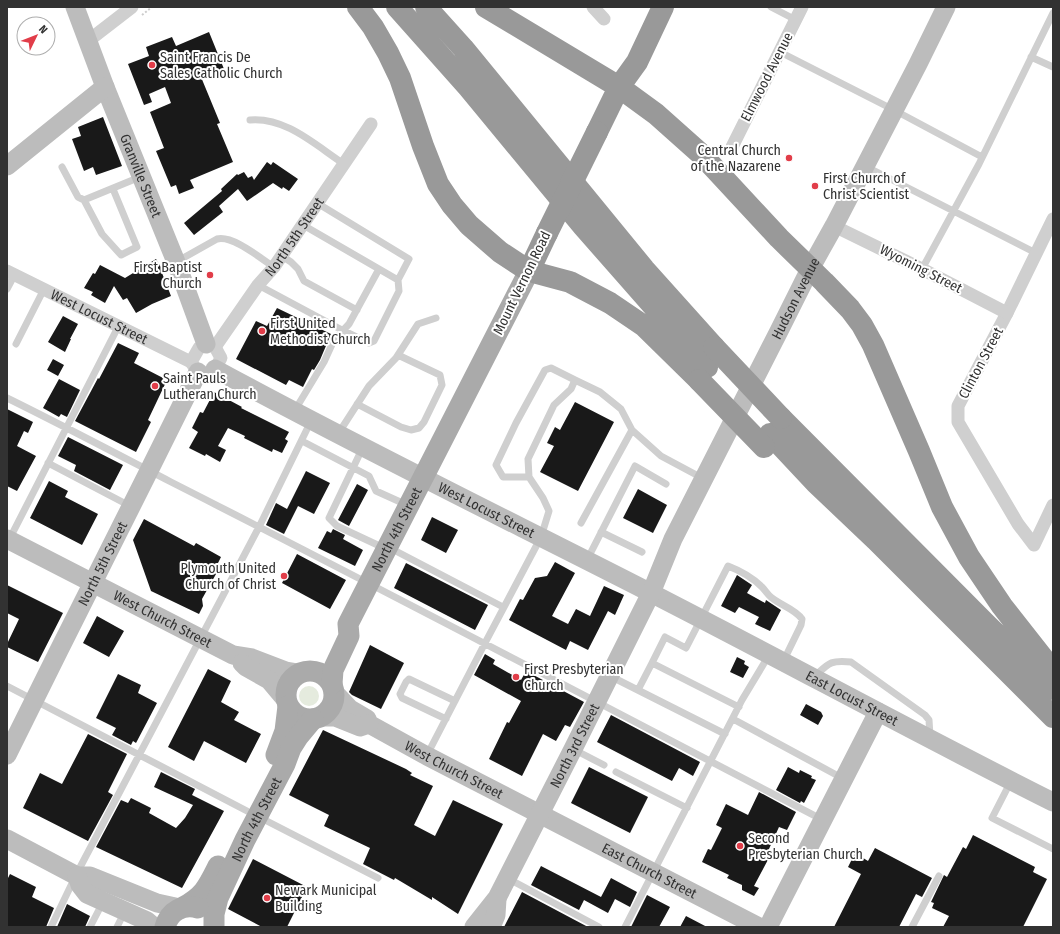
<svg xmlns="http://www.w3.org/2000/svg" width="1060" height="934" viewBox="0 0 1060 934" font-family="'Fira Sans Condensed',sans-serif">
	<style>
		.green { fill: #e5ebde }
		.building { fill: #191919 }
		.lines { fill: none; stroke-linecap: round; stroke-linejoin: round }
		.path { stroke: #ccc; stroke-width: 2; stroke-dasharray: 2 2; stroke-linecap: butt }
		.lane { stroke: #cfcfcf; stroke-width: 7 }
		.street { stroke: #cfcfcf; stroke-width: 13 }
		.secondary { stroke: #bcbcbc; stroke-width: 19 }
		.primary { stroke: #aaa; stroke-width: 21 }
		.highway { stroke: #999; stroke-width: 22 }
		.highway-bridge { stroke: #999; stroke-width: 22 }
		.poi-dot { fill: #e13d49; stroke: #fff; stroke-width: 1.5 }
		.labels { text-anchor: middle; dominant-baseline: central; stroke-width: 4; stroke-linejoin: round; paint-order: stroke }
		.poi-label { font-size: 14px; fill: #323232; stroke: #fff; text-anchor: start }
		.street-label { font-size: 14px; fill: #323232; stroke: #fff }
	</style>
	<rect width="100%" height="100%" fill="#fff"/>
	<path class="green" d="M299 696a10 10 0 1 1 20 0a10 10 0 1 1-20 0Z"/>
	<path class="building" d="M209 32 224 69 201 77 220 123 217 124 233 162 190 180 194 188 179 194 176 185 171 187 156 151 164 148 150 112 171 103 165 87 149 94 152 102 144 105 128 64 149 56 146 47 172 37 176 46Z
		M103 117 122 166 96 175 93 167 84 171 72 139 81 136 78 127Z
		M267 162 271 165 273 162 298 179 289 191 283 187 282 189 273 183 247 201 238 189 219 206 223 212 194 235 184 223 222 191 221 189 237 174 238 175 244 172 248 178 252 176 254 180Z
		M156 259 164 272 162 273 171 296 152 304 136 313 127 298 123 300 114 286 105 303 91 295 93 292 84 288 93 273 95 274 100 265 125 278Z
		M277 308 331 334 320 360 314 370 312 369 303 387 289 380 286 385 236 359 256 321 267 326Z
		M63 316 78 324 70 339H71L65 352 48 342Z
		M118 343 139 353 134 363 167 380 148 420 151 422 136 452 75 421 98 378 99 379Z
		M53 359 64 365 58 376 47 370Z
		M59 379 80 390 67 417 61 414 59 417 43 408Z
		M214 392 242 407 241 408 289 432 285 439 288 441 282 453 273 449 272 452 244 438 245 436 228 428 218 446 226 450 220 462 206 454 205 456 189 448 198 432 192 428 200 412 203 413Z
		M575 402 614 422 578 491 540 472 554 446 547 443 555 427 560 430Z
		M7 409 33 422 28 433 24 431 17 446 36 456 17 491 7 486Z
		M68 437 123 465 110 490 74 471 76 465 58 456Z
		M306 471 330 483 314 514 298 506 284 534 266 525 276 503 287 509Z
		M49 481 68 491 65 497 98 514 82 545 30 518Z
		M357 484 368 490 349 526 338 520Z
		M638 489 667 505 653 533 623 518Z
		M432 517 458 530 446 553 421 540Z
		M144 519 194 546 196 543 221 557 215 569 216 574 202 599 203 606 199 614 151 591 133 540Z
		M333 529 345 535 343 539 363 550 355 566 318 548 327 531 331 533Z
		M297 554 346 580 330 609 282 583Z
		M555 562 575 573 552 616 568 624 576 609 590 616 604 586 624 595 615 615 608 611 588 650 570 641 566 650 509 620 520 599 523 600 535 578 547 576Z
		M406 563 488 605 475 630 394 588Z
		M737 575 752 585 747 593 765 603 766 600 781 610 770 631 755 624 759 617 739 607 735 613 721 606Z
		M7 585 63 613 38 662 7 647V644L19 619 7 613Z
		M97 616 124 631 109 657 83 643Z
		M370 645 404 663 381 709 352 695 349 692Z
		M485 654 495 660 493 664 521 680 526 671 584 702 570 727 565 725 556 741 543 734 522 776 489 759 507 722 509 723 521 701 474 675Z
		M737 657 745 661 744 664 749 667 743 678 730 672Z
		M208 669 231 681 221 702 239 712 234 720 261 734 246 763 204 741 194 761 168 747Z
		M118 674 141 685 138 693 157 703 136 743 133 741 131 745 112 735 116 728 96 718Z
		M806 704 821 712 823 716 818 725 800 715Z
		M611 715 700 762 693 776 679 768 672 781 597 742Z
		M323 730 406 769 412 773 410 775 433 786 414 825 435 836 453 800 503 824 458 914 432 897V900L395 878 394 880 363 864 370 848 324 826 329 815 289 795Z
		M88 734 127 754 108 792 113 795 88 841 23 808 40 773 62 784Z
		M589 767 648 797 630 833 571 803Z
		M788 767 799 773 800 770 812 776 811 778 816 780 804 803 801 801 800 803 776 790Z
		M161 772 195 789 192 795 224 811 182 888 96 847 121 800 128 803 131 798 151 808 149 813 176 828 185 818 193 805 154 787Z
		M759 792 796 812 787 830 779 827 769 849 771 854 754 886 759 888 754 896 742 890V885L727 878 729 875 702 862 708 849 711 850 722 828 716 825 726 804 748 815Z
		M973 835 1035 867 1033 872 1047 879 1023 927H943L949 916 932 908 934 903 931 902 944 875 947 877 963 847 966 849Z
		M875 848 932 878 922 897 916 894 899 927H834L861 874 848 867 855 853 868 861Z
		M253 859 307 887 287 927H262L228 909Z
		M541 866 601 897 611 878 637 892 630 907 615 899 608 913 584 900 579 910 531 885Z
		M10 874 36 887 32 897 54 908 46 927H7V880Z
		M522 892 588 927H504Z
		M647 895 670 907 659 927H631Z
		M67 904 90 916 85 927H57Z
		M686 916 707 927H680Z"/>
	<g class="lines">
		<path class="path" d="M142 15 152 7"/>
		<path class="lane" d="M771 7 796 20
			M780 52 894 110 982 157
			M1031 57 1053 67
			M250 120C286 117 315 145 344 164
			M865 166 1036 253
			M62 167 78 197 84 200 140 177
			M84 200 102 234 121 255 137 247 113 189
			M317 203 409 259 398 280
			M282 256 291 262 298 269 304 281 357 310
			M176 262 217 239C233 235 260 258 274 267
			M922 269 979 164 1053 13
			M258 285 342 330 369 343 374 341 399 291 398 280 303 225
			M7 289 15 274
			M16 344 44 289
			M575 380 600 392 621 409 632 430 581 523
			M7 398C62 425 117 454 171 482 390 593 606 707 823 820
			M357 404 401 427 411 430 419 428 424 422 442 385 440 375 398 355
			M295 410 324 362 334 340 349 324 379 269
			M632 430 661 456 704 479
			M338 434 369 386 396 358 418 324 436 318
			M302 441 369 476 376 491 407 505
			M363 447 329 518 337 526 384 548
			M48 463 130 506
			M601 532 642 552
			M9 540 118 327
			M390 548 503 607
			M587 560 635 466 666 484
			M610 676 725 734
			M815 676C829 663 830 660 851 662L925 715 929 720 930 736
			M7 686 247 811
			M638 690 652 663
			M739 707 652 663 665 637 686 648 728 566C741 571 752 577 762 587 765 590 768 595 772 598 782 606 795 609 802 619L801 625 783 662
			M446 719 402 698 400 694 406 682 409 679 455 701
			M733 719 842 778
			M573 749 604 765
			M427 755 485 643 541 537 549 511 543 498 529 477 528 459 554 405 571 389 575 380 551 368 545 370 516 423 496 465 503 477H529
			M616 772 687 808
			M1011 781 992 818 1053 849
			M259 817 378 878
			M507 878 599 927
			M51 927 76 875 259 527 311 421
			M90 927 103 902
			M117 927 125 911
			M625 927 742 700 769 655
			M912 927 939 876"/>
		<g class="street">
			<path d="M593 7 604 19"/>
			<path d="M88 41 132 7"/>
			<path d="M732 147 802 7"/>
			<path d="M1053 219 1007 313 958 406V422L1018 524 1034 545 1053 505"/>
			<path d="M834 226 922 269 1007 313"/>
			<path id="s1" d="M7 271 191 362"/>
			<path d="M206 344 215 347 221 358 215 369 208 375 198 372 191 362 199 348Z"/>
			<path id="s2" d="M215 347 258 285 274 267 371 124"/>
		</g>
		<g class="secondary">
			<path id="s3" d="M75 7 105 87 176 262 206 344"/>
			<path d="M7 166 105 87"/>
			<path id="s4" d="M215 369C358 447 504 518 649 592 784 661 917 734 1053 802"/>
			<path id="s5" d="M7 539 233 655 252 658 286 671 298 673"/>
			<path d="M242 663 246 667 269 680 285 699"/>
			<path id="s6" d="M334 692 350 709 367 719 369 724 427 756 759 927"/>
			<path d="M320 717H335L360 727 369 724"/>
			<path id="s7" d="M7 755C70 627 135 500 198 372"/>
			<path d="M7 839 77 876"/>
			<path d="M77 876H90L157 903 180 908"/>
			<path d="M77 876 80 885 87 894 147 921 154 927"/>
			<path id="s8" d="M474 927 497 898 573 749 651 593 673 539 779 331 810 269 834 226 918 64 946 7"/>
			<path d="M491 927 496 915 497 899"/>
			<path d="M768 927 878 712"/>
		</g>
		<g class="primary">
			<circle cx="310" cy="695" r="24"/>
			<path id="s9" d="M332 684 333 670 349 636 348 624 529 271"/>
			<path d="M276 755 285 731 288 706"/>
			<path d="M183 907C204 896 208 886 218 866"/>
			<path id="s10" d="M214 926V914L218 898 245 840 285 764 291 748 298 737 313 719"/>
			<path d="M165 927C169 911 183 904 198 908"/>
		</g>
		<path class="highway" d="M358 7 373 27 388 53 400 78 423 146 438 184 452 205 469 225 500 252 529 271 570 282 610 303 644 326 699 380
			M397 7 469 88 583 226 707 367
			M426 7 463 48 644 269 714 347
			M486 7 619 87 656 114 702 155 779 238 824 282 850 309 862 325 873 345 919 451 942 507 969 557 1002 606 1053 671
			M597 132 619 87 637 62 663 7
			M529 271 547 233
			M781 418 988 626 1053 689
			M770 434 816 483 876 540 1053 717"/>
		<path class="highway-bridge" d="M547 233 597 132
			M714 347 781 418
			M699 380 764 447"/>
	</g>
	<g class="poi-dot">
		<circle cx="152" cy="65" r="4"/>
		<circle cx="789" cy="158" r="4"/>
		<circle cx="815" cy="186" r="4"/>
		<circle cx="210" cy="275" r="4"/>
		<circle cx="262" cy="331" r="4"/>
		<circle cx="155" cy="386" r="4"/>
		<circle cx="284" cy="576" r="4"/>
		<circle cx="516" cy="677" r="4"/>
		<circle cx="740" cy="846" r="4"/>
		<circle cx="267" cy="898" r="4"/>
	</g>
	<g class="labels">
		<g class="poi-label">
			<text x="160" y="57">Saint Francis De<tspan x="160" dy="16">Sales Catholic Church</tspan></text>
			<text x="781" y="150" text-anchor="end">Central Church<tspan x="781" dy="16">of the Nazarene</tspan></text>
			<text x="823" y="178">First Church of<tspan x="823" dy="16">Christ Scientist</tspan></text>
			<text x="202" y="267" text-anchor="end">First Baptist<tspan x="202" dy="16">Church</tspan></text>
			<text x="270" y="323">First United<tspan x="270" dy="16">Methodist Church</tspan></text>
			<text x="163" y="378">Saint Pauls<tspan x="163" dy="16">Lutheran Church</tspan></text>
			<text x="276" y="568" text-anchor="end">Plymouth United<tspan x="276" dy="16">Church of Christ</tspan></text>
			<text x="524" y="669">First Presbyterian<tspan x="524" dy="16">Church</tspan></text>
			<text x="748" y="838">Second<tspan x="748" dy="16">Presbyterian Church</tspan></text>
			<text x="275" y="890">Newark Municipal<tspan x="275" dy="16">Building</tspan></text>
		</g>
		<g class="street-label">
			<text transform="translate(767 77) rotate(-63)">Elmwood Avenue</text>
			<text stroke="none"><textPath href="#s3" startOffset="181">Granville Street</textPath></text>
			<text stroke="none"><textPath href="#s2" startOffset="136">North 5th Street</textPath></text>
			<text transform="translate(921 269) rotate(27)">Wyoming Street</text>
			<text transform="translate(522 283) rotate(-64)">Mount Vernon Road</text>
			<text stroke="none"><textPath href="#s8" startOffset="707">Hudson Avenue</textPath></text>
			<text stroke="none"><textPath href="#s1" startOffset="103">West Locust Street</textPath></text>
			<text transform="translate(981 363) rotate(-62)">Clinton Street</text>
			<text stroke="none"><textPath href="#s4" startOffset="306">West Locust Street</textPath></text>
			<text stroke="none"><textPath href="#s9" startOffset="170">North 4th Street</textPath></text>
			<text stroke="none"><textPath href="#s7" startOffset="214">North 5th Street</textPath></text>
			<text stroke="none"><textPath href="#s5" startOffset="175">West Church Street</textPath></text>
			<text stroke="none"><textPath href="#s4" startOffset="717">East Locust Street</textPath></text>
			<text stroke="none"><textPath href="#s8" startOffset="208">North 3rd Street</textPath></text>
			<text stroke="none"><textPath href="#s6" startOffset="145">West Church Street</textPath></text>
			<text stroke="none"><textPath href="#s10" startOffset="116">North 4th Street</textPath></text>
			<text stroke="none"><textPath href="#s6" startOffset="365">East Church Street</textPath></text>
		</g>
	</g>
	<rect width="1060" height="934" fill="none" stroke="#323232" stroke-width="16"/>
	<g transform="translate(36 36) rotate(47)"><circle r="19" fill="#ffffff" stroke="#adadad"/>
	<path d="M0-3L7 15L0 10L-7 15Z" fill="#e13d49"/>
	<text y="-6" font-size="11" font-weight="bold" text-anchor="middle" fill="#323232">N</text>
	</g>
</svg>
